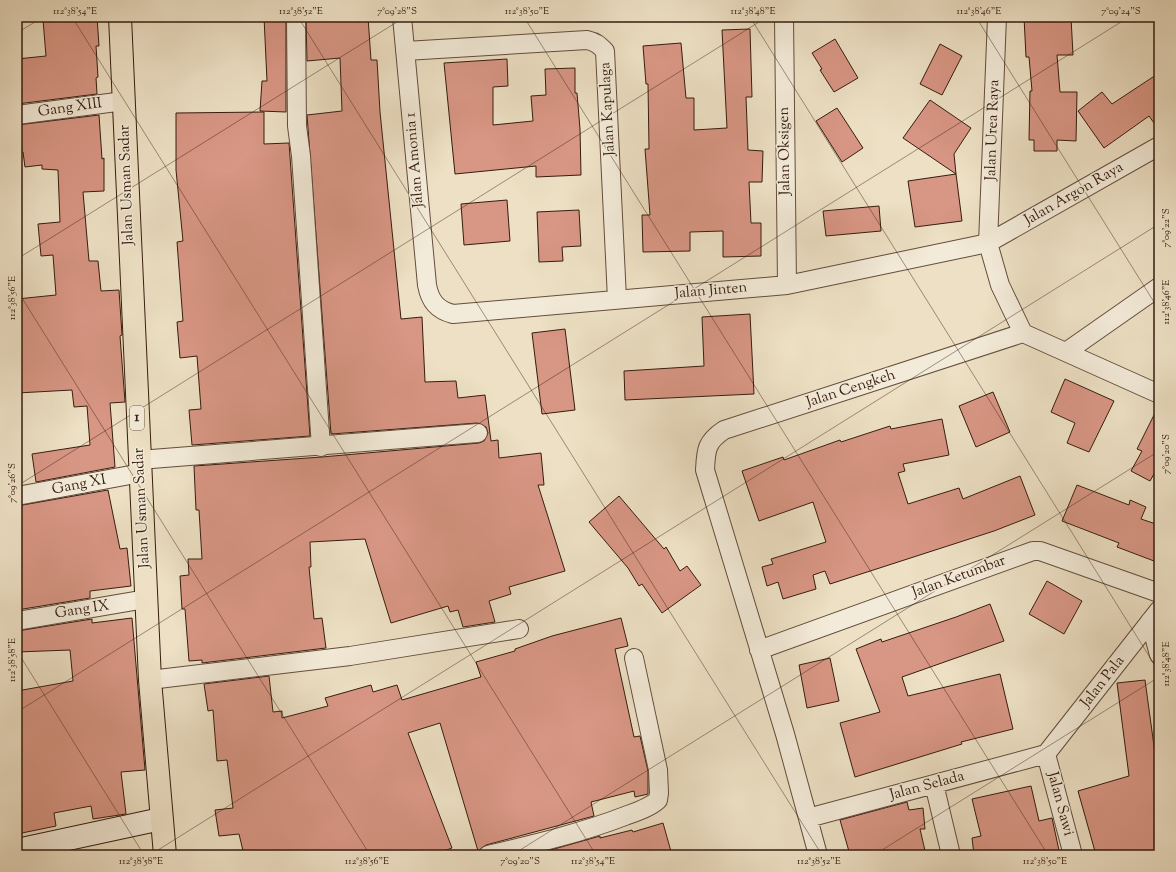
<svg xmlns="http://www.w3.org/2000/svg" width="1176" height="872" viewBox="0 0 1176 872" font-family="'Sorts Mill Goudy',serif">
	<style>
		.building { fill: #d89684; stroke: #361c0f }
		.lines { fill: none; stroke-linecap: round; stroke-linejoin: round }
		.minor-casing { stroke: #644d3c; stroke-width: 20 }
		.secondary-casing { stroke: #361c0f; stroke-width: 24 }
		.trunk-casing { stroke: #361c0f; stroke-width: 24 }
		.minor { stroke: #f3ebd9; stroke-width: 18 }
		.secondary { stroke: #f3ebd9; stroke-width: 22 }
		.trunk { stroke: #ede0c4; stroke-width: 22 }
		.ticks { fill: none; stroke: #361c0f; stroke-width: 1; stroke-opacity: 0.45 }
		.labels { text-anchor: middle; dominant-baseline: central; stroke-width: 3; stroke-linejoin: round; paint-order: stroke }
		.shield { fill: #f3ebd9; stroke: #6f5a4c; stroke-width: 1 }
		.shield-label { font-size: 14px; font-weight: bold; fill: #361c0f }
		.street-label { font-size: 15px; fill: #361c0f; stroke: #f3ebd9 }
		.neatline { fill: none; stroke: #361c0f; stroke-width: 1.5 }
		.ticks-label { font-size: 10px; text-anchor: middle; fill: #361c0f }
	</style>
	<rect width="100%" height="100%" fill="#ede0c4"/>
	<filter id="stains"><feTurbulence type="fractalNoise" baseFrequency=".005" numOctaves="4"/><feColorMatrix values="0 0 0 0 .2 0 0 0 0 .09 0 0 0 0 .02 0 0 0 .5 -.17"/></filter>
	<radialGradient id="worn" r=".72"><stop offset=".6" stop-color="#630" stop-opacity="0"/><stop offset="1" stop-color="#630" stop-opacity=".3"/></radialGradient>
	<path class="building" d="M80 17H97L99 46H96L98 77 96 78 97 94 17 104V59L46 56 43 20Z
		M264 17H286V112L260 111 262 81H267Z
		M306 17H368L371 60H377L380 112 401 319 422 317 425 382 456 381 458 398 485 395 491 441 498 440 499 458 541 453 544 485H538L565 571 509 587 511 594 489 601 495 622 463 627 458 610 450 612 448 606 391 623 365 539 310 542 311 567H309L314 619 322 618 326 648 202 663V660L189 661 185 609H182L180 576 189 575 188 559H202L199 510H196L194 466 322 457 479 443 484 441 488 433 486 427 477 423 331 434 307 115 342 111 340 58 307 61Z
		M1024 17H1071L1073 55H1057L1060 92H1077L1076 141 1057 140V151H1034V140H1029L1030 91H1032L1029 57H1026Z
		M750 29 752 97H746L748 150 763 151 762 182H749L751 223H761V256L723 257V231L690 232V251L643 252 642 215H650L645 149H649L648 84H646L643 46 681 43 686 98H694V130L727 128 722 30Z
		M835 39 858 78 834 92 820 70 822 69 812 53Z
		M940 44 962 56 942 95 920 84Z
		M507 59 508 86 493 87V125L533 121 531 96 546 95 545 69 575 68V93H577L580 129 581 175 536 177V166L455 174 444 63Z
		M1159 73V130L1149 116 1104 148 1078 111 1102 92 1112 104Z
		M930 100 971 128 954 154 956 174 903 138Z
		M837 108 863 148 842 162 816 121Z
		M264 112V144L289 143 310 436 192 445 189 410 201 409 197 356 180 358 177 322 183 321 177 242 183 241 176 170V113Z
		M99 115 102 159 104 158V191L83 192 89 261H98L101 291 119 290 122 335 120 336 125 402 110 403 115 467 36 482 32 454 90 445 87 406 74 407 72 390 17 393V299L56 295 53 255 41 256 38 224 60 222 58 170 42 169V165L25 167 23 152 17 153V125Z
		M956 174 962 221 915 227 908 181Z
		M507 200 510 241 464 245 461 204Z
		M879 206 881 231 826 236 823 211Z
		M579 210 581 246 562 247 563 261 539 262 537 212Z
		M750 314 754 394 625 400 624 371 704 366 702 317Z
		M565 329 575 410 542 414 532 333Z
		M1065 379 1114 401 1089 452 1067 443 1075 423 1051 412Z
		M993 392 1010 432 976 447 959 406Z
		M1159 405V465L1150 481 1131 471 1142 451 1137 449Z
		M942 419 949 455 903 464 905 471 898 473 908 504 959 488 963 499 1020 476 1035 515 994 531 830 584 825 571 813 575 816 589 783 599 778 582 767 586 762 567 773 564 771 559 826 542 813 502 759 521 742 471 783 457 784 460 840 440 841 442 890 426 891 429Z
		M1077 485 1129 505 1130 500 1146 507 1141 519 1159 525V549L1154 561 1117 547 1119 543 1062 521Z
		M108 490 120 549 127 548 131 586 90 591V598L17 610V506Z
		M619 496 664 549 666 547 680 571 687 566 701 585 662 613 642 584 639 586 628 568 589 522Z
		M1047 581 1082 601 1064 634 1029 614Z
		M990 604 1004 641 902 677 908 696 1000 674 1013 729 961 742 962 744 855 777 840 723 880 712 856 649 881 639 882 642 956 617Z
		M132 618 145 770 121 772 126 814 93 819 91 806 54 813 56 826 17 834V691L73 681 70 650 17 652V631L92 619V623Z
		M621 618 628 646 615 649 634 737 640 736 648 771V794L635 797 634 791 591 802 594 816 486 845 478 851 440 723 408 733 452 848 433 855H244L239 834 219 836 215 810 233 808 227 760 217 761 213 710 208 711 204 684 269 676 273 712 282 711V718L328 706 325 698 371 685 373 692 397 685 402 700 481 677 476 662 515 651V649L552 636Z
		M830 658 839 701 807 708 799 665Z
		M1145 680 1157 768H1159V855H1096L1078 791 1129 776 1117 683Z
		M1031 786 1039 821 1052 818 1060 855H974L972 838 981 836 972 799Z
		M907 802 909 810 923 808 925 829H920L926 855H850L840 820Z
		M663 823 672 855H533L600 836V838L632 830 633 832Z"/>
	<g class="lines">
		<defs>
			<path id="minor" d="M296 17 297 126 301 156 321 447
				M402 17 427 285C430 301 437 310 453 314L787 285 988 243 1159 146
				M784 17 787 285
				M997 17 988 243 1000 285 1023 333 1159 394
				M405 51 587 40C596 42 599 45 605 51L617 299
				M17 115 124 101
				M1066 352 1159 287
				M139 460 478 433
				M17 496 141 473
				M17 621 146 599
				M1150 621 1159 655
				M759 650 1033 551H1040L1159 593
				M150 680 350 656 519 629
				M1046 754 1159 610
				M1046 754 1073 855
				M934 784 951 855
				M808 818 1046 754
				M488 855C534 844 581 833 625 816 636 812 649 808 658 800L659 793 658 770 634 658
				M818 855 785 734 705 470C706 450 706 442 724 430L1023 333"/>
			<path id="secondary" d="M17 850 161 819"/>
			<path id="trunk" d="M120 17 150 680 165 855"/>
		</defs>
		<use href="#minor" class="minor-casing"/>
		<use href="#secondary" class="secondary-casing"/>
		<use href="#trunk" class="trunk-casing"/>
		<use href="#minor" class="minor"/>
		<use href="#secondary" class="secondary"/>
		<use href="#trunk" class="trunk"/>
	</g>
	<path class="ticks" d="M72 17 596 855M298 17 822 855M524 17 1048 855M750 17 1159 672M976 17 1159 310M17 33 43 17M17 259 405 17M17 290 370 855M17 486 767 17M17 651 144 855M17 712 1129 17M150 855 1159 224M512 855 1159 451M874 855 1159 677"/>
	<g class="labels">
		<rect class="shield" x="130" y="406" width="14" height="24" rx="3"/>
		<g class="shield-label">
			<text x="137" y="418">1</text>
		</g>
		<g class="street-label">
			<text transform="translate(70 108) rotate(-8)">Gang XIII</text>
			<text transform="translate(608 109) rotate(-93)">Jalan Kapulaga</text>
			<text transform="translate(993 130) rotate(-88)">Jalan Urea Raya</text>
			<text transform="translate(785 151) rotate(-91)">Jalan Oksigen</text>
			<text transform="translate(415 160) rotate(-95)">Jalan Amonia 1</text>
			<text transform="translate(127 185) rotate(-92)">Jalan Usman Sadar</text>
			<text transform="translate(1074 194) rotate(-30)">Jalan Argon Raya</text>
			<text transform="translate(711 291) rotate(-5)">Jalan Jinten</text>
			<text transform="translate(851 389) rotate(-18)">Jalan Cengkeh</text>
			<text transform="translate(79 485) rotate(-11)">Gang XI</text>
			<text transform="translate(142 508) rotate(-93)">Jalan Usman Sadar</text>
			<text transform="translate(959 577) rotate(-20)">Jalan Ketumbar</text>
			<text transform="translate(82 610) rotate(-9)">Gang IX</text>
			<text transform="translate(1103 682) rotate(-52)">Jalan Pala</text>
			<text transform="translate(927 786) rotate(-15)">Jalan Selada</text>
			<text transform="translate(1060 804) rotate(75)">Jalan Sawi</text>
		</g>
	</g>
	<rect width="1176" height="872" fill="none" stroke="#ede0c4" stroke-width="44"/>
	<rect x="22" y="22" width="1132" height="828" class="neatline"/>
	<g class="ticks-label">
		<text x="75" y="14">112°38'54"E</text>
		<text x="301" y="14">112°38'52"E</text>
		<text x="397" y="14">7°09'28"S</text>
		<text x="527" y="14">112°38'50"E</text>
		<text x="753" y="14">112°38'48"E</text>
		<text x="979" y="14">112°38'46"E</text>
		<text x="1121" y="14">7°09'24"S</text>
		<text transform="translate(1165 228) rotate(-90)" y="4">7°09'22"S</text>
		<text transform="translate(11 298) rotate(-90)" y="4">112°38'56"E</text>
		<text transform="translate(1165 302) rotate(-90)" y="4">112°38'46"E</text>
		<text transform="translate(1165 454) rotate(-90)" y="4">7°09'20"S</text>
		<text transform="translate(11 483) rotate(-90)" y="4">7°09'26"S</text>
		<text transform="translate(11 660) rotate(-90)" y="4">112°38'58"E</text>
		<text transform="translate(1165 664) rotate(-90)" y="4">112°38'48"E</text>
		<text x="141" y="864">112°38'58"E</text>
		<text x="367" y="864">112°38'56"E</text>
		<text x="520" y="864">7°09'20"S</text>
		<text x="593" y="864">112°38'54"E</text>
		<text x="819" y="864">112°38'52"E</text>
		<text x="1045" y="864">112°38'50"E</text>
	</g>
	<rect width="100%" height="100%" filter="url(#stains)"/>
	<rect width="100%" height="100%" fill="url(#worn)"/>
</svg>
